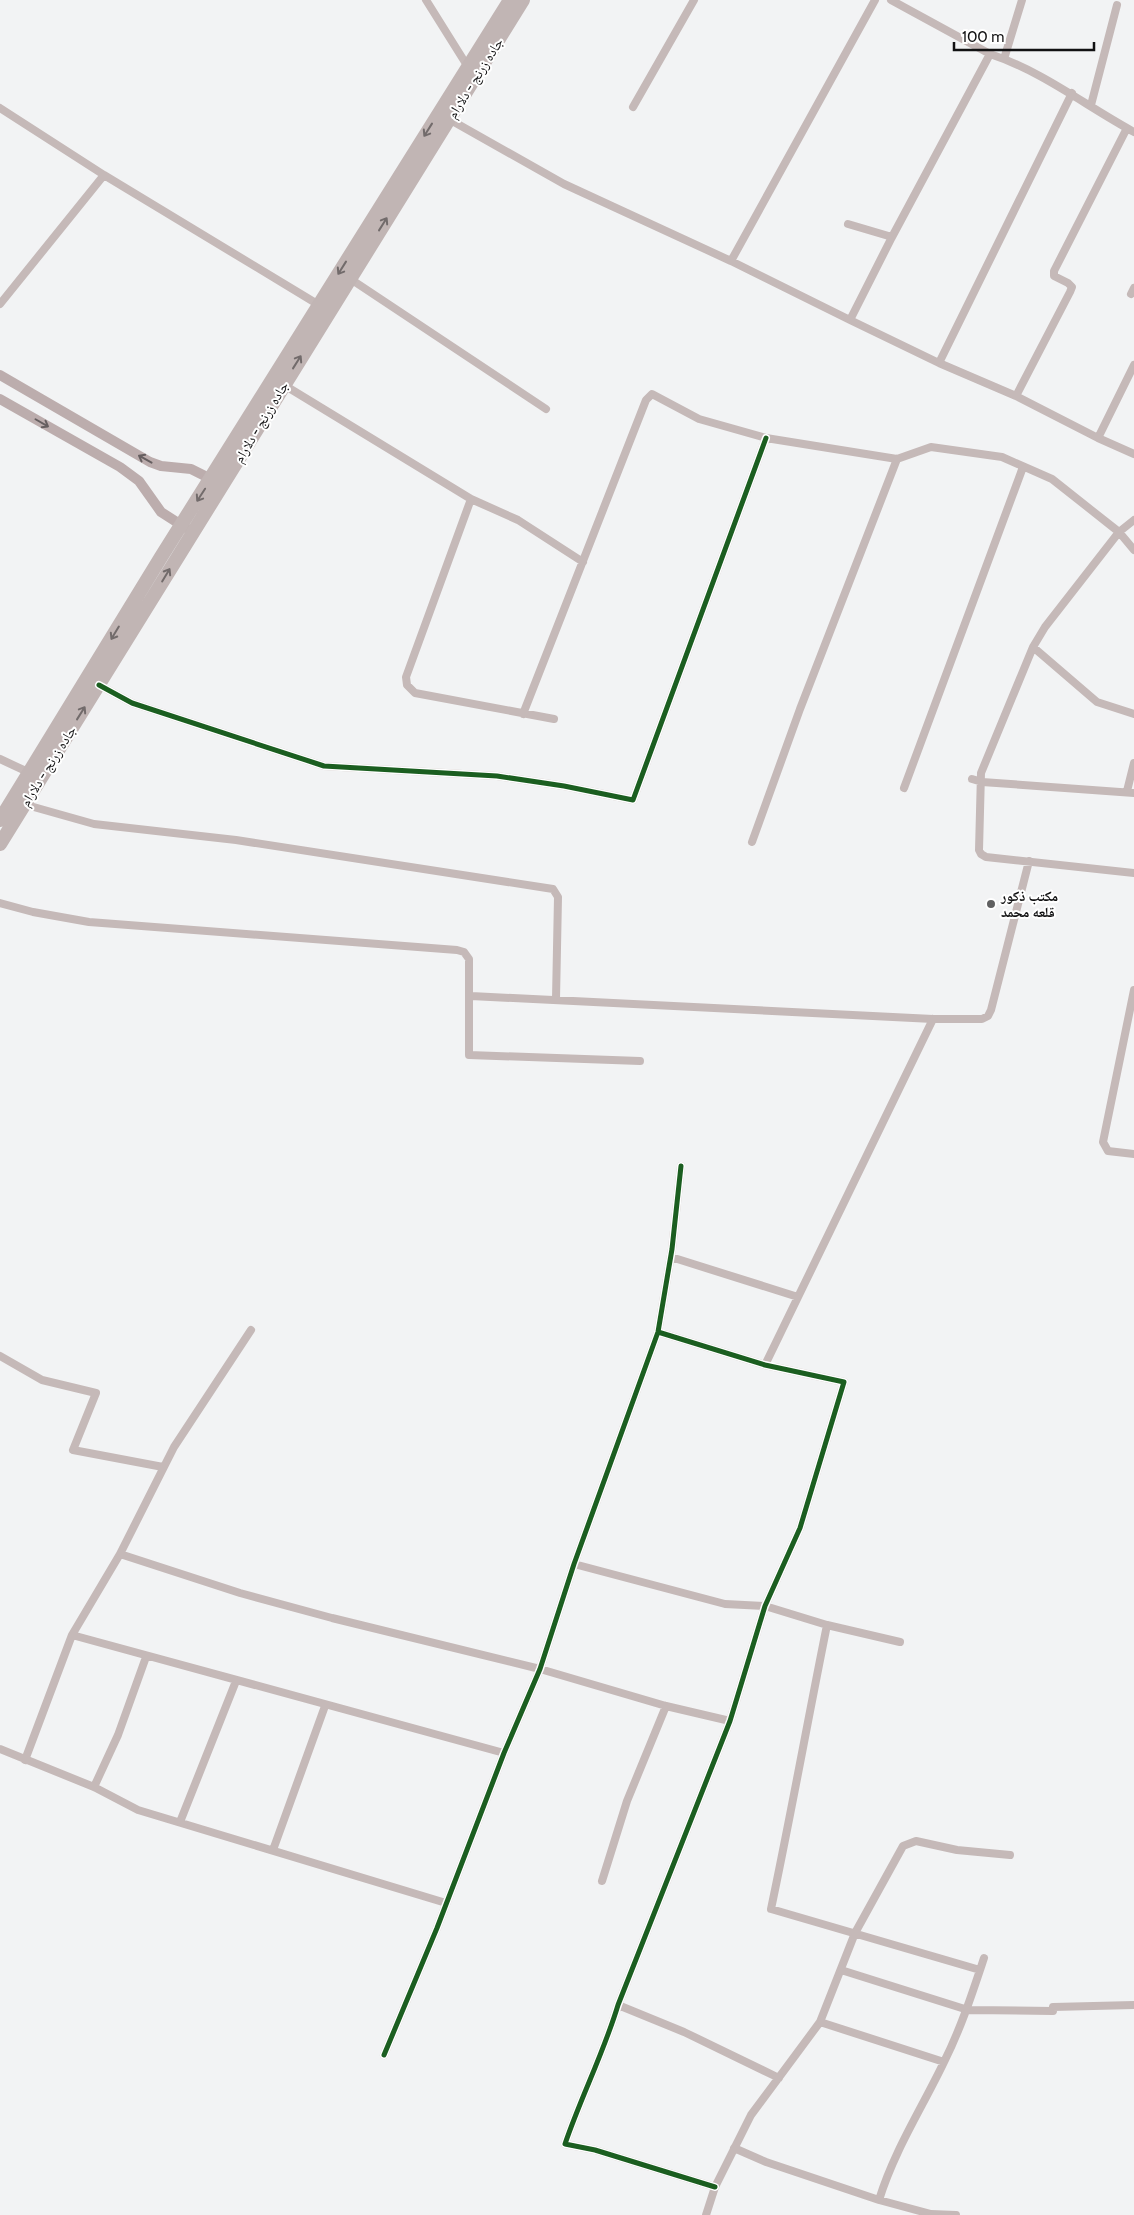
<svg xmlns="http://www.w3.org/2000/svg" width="1134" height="2215" viewBox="0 0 1134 2215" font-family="Cabin,'Noto Naskh Arabic',sans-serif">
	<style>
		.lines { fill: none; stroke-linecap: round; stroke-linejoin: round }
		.street { stroke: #c5b9b8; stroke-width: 8 }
		.secondary { stroke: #bcadad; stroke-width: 10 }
		.highway { stroke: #c1b5b4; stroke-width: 14 }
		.cycleway-casing { stroke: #fff; stroke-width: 8 }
		.cycleway { stroke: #1b5e20; stroke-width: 5 }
		.oneway { stroke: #726b6b }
		.oneway2 { stroke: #665f60 }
		.poi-dot { fill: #606061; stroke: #fff; stroke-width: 2 }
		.labels { text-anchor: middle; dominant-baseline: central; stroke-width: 4; stroke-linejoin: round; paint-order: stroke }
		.street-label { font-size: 14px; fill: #111112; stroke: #fff }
		.poi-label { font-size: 14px; font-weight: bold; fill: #111112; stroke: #fff; text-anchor: start }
	</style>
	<rect width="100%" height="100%" fill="#f2f3f4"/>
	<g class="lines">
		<path class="street" d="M426 0 468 67
			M891 0 990 54C1042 71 1086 106 1134 132
			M1004 59 1022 0
			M1091 105 1117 5
			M633 107 694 0
			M0 108 104 175 319 305
			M447 118 564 184 731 261 850 320 939 363 1016 396 1098 438 1134 454
			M848 224 892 237
			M731 261 875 0
			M349 278 546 409
			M1131 294 1134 288
			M0 304 104 175
			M850 320 892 237 990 54
			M939 363 1072 93
			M284 385 471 499 518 520 583 562
			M1016 396 1070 292 1072 287 1068 283 1054 276V271L1127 128
			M1098 438 1134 365
			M471 499 406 677 407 685 415 693 554 719
			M1134 520 1119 532 1045 627 1033 647 981 773 979 850 981 854 986 857 1134 873
			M1033 647 1097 702 1134 714
			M99 685 132 703 324 766 497 776 564 786 633 800 766 438
			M523 714 646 400 652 394 699 419 766 438 897 459 931 447 1002 457 1052 479 1119 532 1134 550
			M0 759 28 772
			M972 779 982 782 1134 793
			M904 788 1023 467
			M1127 791 1134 763
			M23 804 94 824 236 840 553 889 558 897 556 999
			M752 842 800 709 897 459
			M0 903 33 912 89 922 457 950 464 952 469 959V1055L640 1061
			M1134 990 1103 1142 1108 1151 1134 1154
			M471 996 933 1019H982L988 1016 991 1010 1029 861
			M671 1257 798 1297
			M251 1330 174 1447 120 1554 240 1593 332 1618 540 1669 666 1706 730 1721
			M658 1332 765 1365 844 1382 800 1528 765 1606 730 1721 618 2005C604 2052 581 2097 565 2144L595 2150 715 2187
			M0 1356 42 1380 96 1393 73 1450 163 1467
			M765 1365 933 1019
			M574 1564 725 1604 765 1606 827 1625 900 1642
			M827 1625C808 1719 791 1814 771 1909L980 1970
			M72 1635 504 1753
			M0 1749 94 1787 138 1810 446 1903
			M25 1760 72 1635 120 1554
			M94 1787 118 1735 146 1657
			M180 1822 236 1681
			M273 1850 325 1706
			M602 1881 627 1801 666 1706
			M841 1970 968 2010 1053 2011V2007L1134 2005
			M618 2005 684 2032 779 2078
			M820 2022 944 2062
			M384 2055 437 1928 504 1753 540 1669 574 1564 658 1332 672 1249 681 1166
			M734 2148 766 2162 879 2200 931 2214 956 2215
			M879 2200C894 2151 922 2108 944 2062 961 2028 972 1994 984 1958
			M706 2215 715 2187 751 2115 820 2022 855 1933 903 1846 916 1841 957 1850 1010 1855"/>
		<path class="secondary" d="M0 375 150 462 161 466 191 469 215 481
			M0 399 120 467 139 481 161 512 186 528"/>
		<path class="highway" d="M0 820 161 557 510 0
			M0 844 523 0"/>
		<defs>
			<path id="cycleway" d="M99 685 132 703 324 766 497 776 564 786 633 800 766 438
				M658 1332 765 1365 844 1382 800 1528 765 1606 730 1721 618 2005C604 2052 581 2097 565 2144L595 2150 715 2187
				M384 2055 437 1928 504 1753 540 1669 574 1564 658 1332 672 1249 681 1166"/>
		</defs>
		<use href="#cycleway" class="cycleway-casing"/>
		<use href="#cycleway" class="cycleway"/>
	</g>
	<defs><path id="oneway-shaft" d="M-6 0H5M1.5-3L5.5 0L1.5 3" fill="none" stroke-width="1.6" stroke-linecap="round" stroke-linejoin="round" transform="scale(1.25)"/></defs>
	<g class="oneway">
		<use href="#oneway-shaft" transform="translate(428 130) rotate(122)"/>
		<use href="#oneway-shaft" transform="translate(383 224) rotate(-58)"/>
		<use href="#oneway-shaft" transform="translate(342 268) rotate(122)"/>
		<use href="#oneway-shaft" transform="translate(297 362) rotate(-58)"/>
		<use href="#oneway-shaft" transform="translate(201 495) rotate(123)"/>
		<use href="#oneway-shaft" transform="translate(166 575) rotate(-59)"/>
		<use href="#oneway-shaft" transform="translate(115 633) rotate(121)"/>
		<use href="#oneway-shaft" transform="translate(81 713) rotate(-58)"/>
	</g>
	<g class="oneway2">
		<use href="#oneway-shaft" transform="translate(42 423) rotate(30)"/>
		<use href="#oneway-shaft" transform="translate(145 459) rotate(-151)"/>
	</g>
	<circle class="poi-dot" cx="991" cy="904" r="5"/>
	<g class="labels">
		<g class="street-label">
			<text transform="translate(475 78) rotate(-58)">جاده زرنج - دلارام</text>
			<text transform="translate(261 422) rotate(-59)">جاده زرنج - دلارام</text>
			<text transform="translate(48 766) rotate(-58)">جاده زرنج - دلارام</text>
		</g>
		<g class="poi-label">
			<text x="1001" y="896">مکتب ذکور<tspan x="1001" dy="16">قلعه محمد</tspan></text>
		</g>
	</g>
	<path d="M954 42v8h140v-8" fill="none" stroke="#111112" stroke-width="2.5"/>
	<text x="962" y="42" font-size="15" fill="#111112" stroke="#ffffff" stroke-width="4" paint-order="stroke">100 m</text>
</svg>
